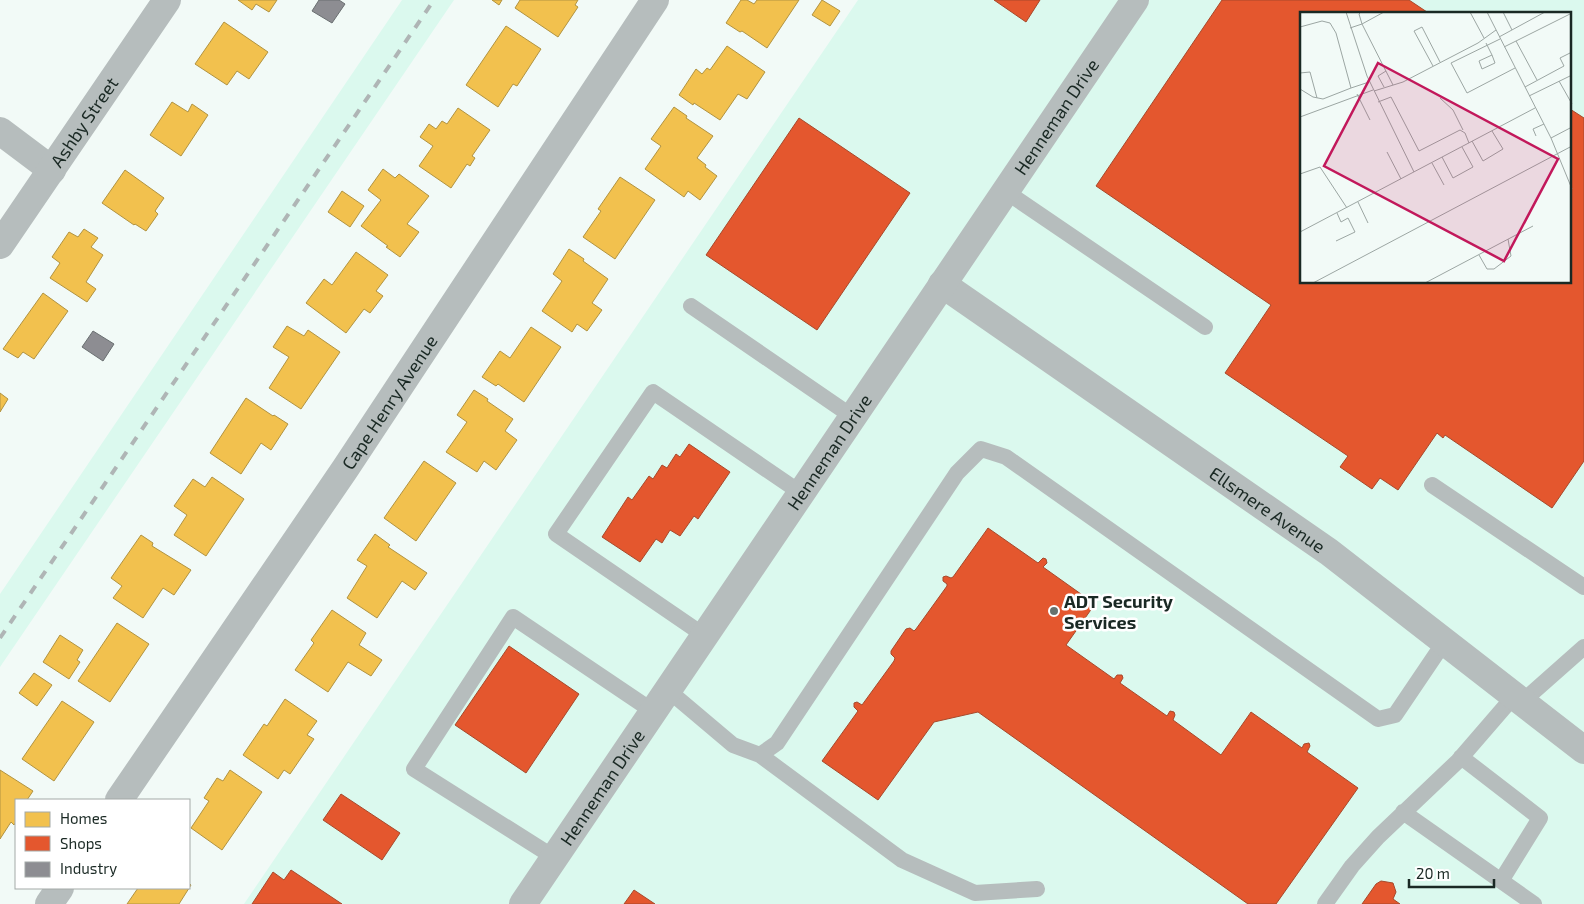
<svg xmlns="http://www.w3.org/2000/svg" width="1584" height="904" viewBox="0 0 1584 904" font-family="'Exo 2',sans-serif">
	<style>
		.built { fill: #dbf9ee; fill-rule: evenodd }
		.homes { fill: #f2c14e; stroke: #b19341 }
		.shops { fill: #e4572e; stroke: #a7492b }
		.industry { fill: #8d8d92; stroke: #6a6f71 }
		.lines { fill: none; stroke-linecap: round; stroke-linejoin: round }
		.service { stroke: #b6bdbd; stroke-width: 16 }
		.minor { stroke: #b6bdbd; stroke-width: 28 }
		.rail { stroke: #afb5b5; stroke-width: 4; stroke-dasharray: 9 9; stroke-linecap: butt }
		.poi-dot { fill: #66726e; stroke: #fff; stroke-width: 2 }
		.labels { text-anchor: middle; dominant-baseline: central; stroke-width: 5; stroke-linejoin: round; paint-order: stroke }
		.street-label { font-size: 18px; fill: #1a2924; stroke: #fff }
		.poi-label { font-size: 18px; font-weight: bold; fill: #1a2924; stroke: #fff; text-anchor: start }
		.inset-road { fill: none; stroke: #9ca6a3; stroke-width: 1 }
		.view { fill: #c2185b; fill-opacity: 0.15; stroke: #c2185b; stroke-width: 2.5 }
		.inset-edge { fill: none; stroke: #1a2924; stroke-width: 2.5 }
	</style>
	<rect width="100%" height="100%" fill="#f2faf7"/>
	<path class="built" d="M402 0H454L0 667V594Z
		M858 0H1584V904H244ZM1302 14H1570V282H1302Z"/>
	<path class="homes" d="M238 0H277L269 12 256 4 252 10Z
		M492 0H502L499 5Z
		M520 0H578L575 5 578 7 558 37 515 8Z
		M741 0H747L754 4 757 0H799L767 48 742 31 740 32 726 23Z
		M822 0 840 11 830 26 812 15Z
		M224 22 268 52 249 79 237 71 227 85 195 64Z
		M506 26 541 49 517 86 513 84 498 107 466 85Z
		M727 46 765 72 747 99 738 94 720 120 694 103 693 105 679 95 696 69 702 74 707 68 710 70Z
		M172 102 188 112 192 104 208 115 181 156 150 135Z
		M674 107 687 116 686 118 713 136 697 158 706 165 705 167 717 176 700 200 688 191 684 197 645 169 661 146 651 139Z
		M458 108 490 130 472 156 475 158 470 166 467 164 451 188 419 166 433 146 420 137 429 124 436 129 442 121 447 124Z
		M383 169 395 178 399 174 429 196 407 224 419 232 400 257 386 247 388 246 361 226 381 200 368 190Z
		M125 170 164 198 155 211 158 214 146 231 135 224 134 225 102 203Z
		M620 177 655 200 615 259 583 237 601 211 598 209Z
		M342 191 364 206 350 227 328 212Z
		M84 229 98 238 91 247 103 255 86 282 96 289 87 302 50 278 60 263 52 257 69 232 78 237Z
		M569 249 584 259 583 261 608 279 592 303 602 310 587 331 577 324 572 332 542 311 562 281 553 274Z
		M356 252 388 275 376 291 383 296 370 313 364 309 346 333 306 303 324 279 332 285Z
		M43 293 68 311 34 359 23 352 18 358 3 349Z
		M287 326 304 336 308 330 340 352 301 409 269 388 289 357 273 347Z
		M531 327 561 347 524 402 498 384 496 386 482 377 500 351 510 358Z
		M474 390 488 399 487 401 513 419 505 431 517 440 496 470 484 461 477 472 446 452 467 422 457 415Z
		M0 393 8 399 0 412Z
		M246 398 273 416 274 415 288 424 271 450 261 443 241 474 210 453Z
		M424 461 456 483 416 541 384 518Z
		M212 477 244 499 206 556 174 535 187 515 174 506 193 479 205 487Z
		M375 534 390 545 388 547 427 573 415 590 402 581 377 618 347 598 367 566 357 560Z
		M141 535 153 543 152 546 191 570 174 595 163 588 143 618 113 598 122 586 111 578Z
		M332 610 366 633 359 645 382 660 371 676 348 662 328 692 295 670 314 643 311 640Z
		M117 623 149 644 110 702 78 681Z
		M60 635 83 650 77 660 80 662 69 679 43 662Z
		M34 673 52 685 37 706 19 693Z
		M285 699 317 721 307 735 314 739 290 774 284 770 278 779 243 755 264 724 267 726Z
		M62 701 94 722 54 781 22 759Z
		M0 770 33 791 27 800H16V822L14 825 11 822 0 839Z
		M230 770 262 792 222 850 191 828 209 801 204 798 217 778 223 781Z
		M189 883 191 885 179 904H127L138 888H189Z"/>
	<path class="shops" d="M994 0H1040L1026 22Z
		M1222 0H1409L1430 14H1302V282H1570V109L1584 118V461L1552 508 1445 435 1443 438 1437 433 1398 490 1380 478 1372 489 1340 467 1348 456 1225 373 1271 305 1096 186Z
		M799 118 910 193 817 330 706 255Z
		M689 444 730 472 698 519 694 516 680 536 670 530 662 543 656 539 640 562 602 537 628 497 632 500 649 476 653 479 662 465 667 468 676 454 680 457Z
		M988 528 1038 563 1043 558 1046 559 1047 563 1043 567 1095 604 1066 645 1114 679 1117 675H1122L1123 678 1120 683 1167 716 1170 711 1174 712 1175 715 1173 720 1221 755 1251 712 1302 748 1304 744 1309 743 1310 746 1307 752 1358 788 1276 904H1248L978 712 934 722 878 800 822 761 858 711 854 707V703L857 702 862 705 894 661 895 658 891 654V651L906 629 910 628 914 631 916 629 947 586V584L943 581V577L946 576 951 578 953 577Z
		M509 646 579 694 526 773 455 725Z
		M341 794 400 833 382 860 323 820Z
		M291 870 342 904H252L273 872 284 880Z
		M1381 881 1393 883 1396 892 1393 899 1400 904H1362L1376 884Z
		M634 890 655 904H624Z"/>
	<path class="industry" d="M319 0H339L345 4 332 23 312 11Z
		M93 331 114 344 103 361 82 347Z"/>
	<g class="lines">
		<path class="service" d="M1005 191 1205 327
			M691 306 853 417
			M1432 485 1584 587
			M705 636 556 534 653 392 801 493
			M669 691 733 745 760 755 777 743 957 473 981 449 1006 457 1378 719 1395 715 1445 641
			M1523 701 1584 647
			M760 755 902 860 975 893 1037 889
			M1461 757 1540 818 1501 881
			M1403 812 1534 904
			M555 858 414 769 513 617 654 712
			M1325 904 1352 866 1378 837 1458 761 1515 695"/>
		<g class="minor">
			<path d="M0 131 52 170"/>
			<path id="s1" d="M0 245 167 0"/>
			<path id="s2" d="M942 284 1329 552 1584 750"/>
			<path id="s3" d="M119 800 345 469 655 0"/>
			<path d="M49 904 60 888"/>
			<path id="s4" d="M523 904 1135 0"/>
		</g>
		<path class="rail" d="M0 638 434 0"/>
	</g>
	<circle class="poi-dot" cx="1054" cy="611" r="5"/>
	<g class="labels">
		<g class="street-label">
			<text stroke="none"><textPath href="#s4" startOffset="951">Henneman Drive</textPath></text>
			<text stroke="none"><textPath href="#s1" startOffset="149">Ashby Street</textPath></text>
			<text stroke="none"><textPath href="#s3" startOffset="481">Cape Henry Avenue</textPath></text>
			<text stroke="none"><textPath href="#s4" startOffset="546">Henneman Drive</textPath></text>
			<text stroke="none"><textPath href="#s2" startOffset="396">Ellsmere Avenue</textPath></text>
			<text stroke="none"><textPath href="#s4" startOffset="141">Henneman Drive</textPath></text>
		</g>
		<g class="poi-label">
			<text x="1064" y="601">ADT Security<tspan x="1064" dy="21">Services</tspan></text>
		</g>
	</g>
	<g transform="translate(1300 12)">
		<rect width="271" height="271" fill="#f2faf7"/>
		<path class="inset-road" d="M46 0 67 64 114 160M84 0 62 12 93 73M170 0 184 26M187 0 251 126 272 177M203 0 212 18M0 15 22 9 30 11 36 21 51 76 69 70M50 16 62 12 59 2 61 0M199 25 245 0M200 27 151 51 167 81 215 56M216 29 237 68M186 31 192 43 195 51 182 57 179 49 192 43M204 35 272 1M133 54 114 19 122 15 140 50M0 61 10 60 17 86M259 69 272 92M84 75 78 64 86 59M225 75 264 54 260 46 272 40M0 77 13 85 23 87 51 76M74 79 103 70 178 31 196 18M57 82 70 108M229 84 272 63M140 86 153 98 163 118M78 90 91 85 119 139 160 118 165 121 169 131M0 105 73 78M236 124 233 117 244 112M251 126 272 115M172 129 183 149 203 137 192 119M87 140 101 167M142 145 153 166 173 155 162 135M132 151 144 173M0 162 20 155 47 196M58 190 68 211M0 220 235 96M36 229 55 220 48 206 41 210 37 201M179 243 187 257H194L211 244 208 227M13 271 272 134M125 271 233 214"/>
		<path class="view" d="M78 51 258 147 204 249 24 154Z"/>
		<rect width="271" height="271" class="inset-edge"/>
	</g>
	<rect x="15" y="799" width="175" height="90" fill="#ffffff" stroke="#a3a9a7"/>
	<rect x="25" y="812" width="25" height="15" fill="#f2c14e" stroke="#a3a9a7"/>
	<text x="60" y="824" font-size="15" fill="#1a2924">Homes</text>
	<rect x="25" y="836" width="25" height="15" fill="#e4572e" stroke="#a3a9a7"/>
	<text x="60" y="849" font-size="15" fill="#1a2924">Shops</text>
	<rect x="25" y="862" width="25" height="15" fill="#8d8d92" stroke="#a3a9a7"/>
	<text x="60" y="874" font-size="15" fill="#1a2924">Industry</text>
	<path d="M1409 879v8h85v-8" fill="none" stroke="#1a2924" stroke-width="2.5"/>
	<text x="1416" y="879" font-size="15" fill="#1a2924" stroke="#ffffff" stroke-width="4" paint-order="stroke">20 m</text>
</svg>
